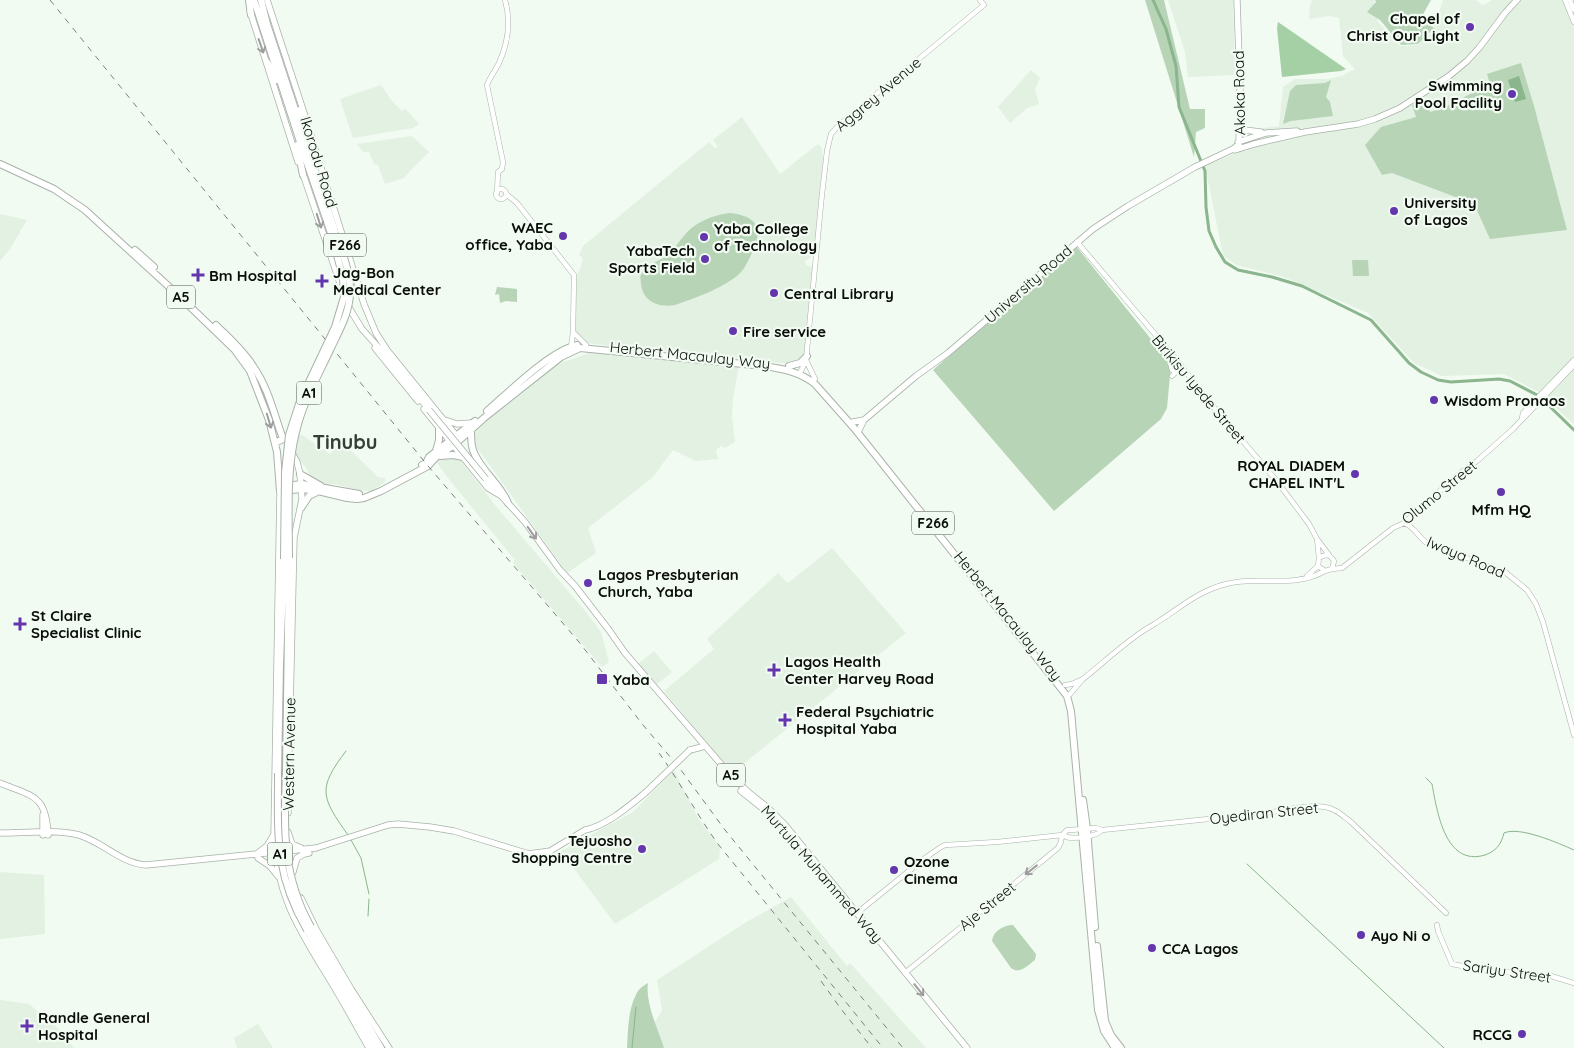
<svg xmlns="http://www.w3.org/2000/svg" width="1574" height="1048" viewBox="0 0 1574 1048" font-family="Quicksand,sans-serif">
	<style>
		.built { fill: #e2f1e2 }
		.green { fill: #b7d4b7 }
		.forest { fill: #a5d0a6 }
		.water { fill: #8bb58c }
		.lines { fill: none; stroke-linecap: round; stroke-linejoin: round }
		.stream { stroke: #8bb58c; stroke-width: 1 }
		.canal { stroke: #8bb58c; stroke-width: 3 }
		.minor-casing { stroke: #a9b2a9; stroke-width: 5.5 }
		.major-casing { stroke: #a9b2a9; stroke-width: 7 }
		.highway-casing { stroke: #a9b2a9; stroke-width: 8 }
		.minor { stroke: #fff; stroke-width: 4.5 }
		.major { stroke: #fff; stroke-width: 5.5 }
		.highway { stroke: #fff; stroke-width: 6 }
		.rail { stroke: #7c827c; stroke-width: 1; stroke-dasharray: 6 6; stroke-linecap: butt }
		.major-bridge-casing { stroke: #a9b2a9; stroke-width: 7; stroke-linecap: butt }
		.highway-bridge-casing { stroke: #a9b2a9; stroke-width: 8; stroke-linecap: butt }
		.major-bridge { stroke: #fff; stroke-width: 5.5 }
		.highway-bridge { stroke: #fff; stroke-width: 6 }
		.oneway { stroke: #9d9e9d }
		.poi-dot { fill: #6336ae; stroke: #f1fbf1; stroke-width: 2 }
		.labels { text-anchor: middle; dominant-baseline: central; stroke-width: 4.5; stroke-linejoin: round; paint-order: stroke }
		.shield { fill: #f1fbf1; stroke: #4f544f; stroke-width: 1 }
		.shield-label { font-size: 14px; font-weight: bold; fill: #0a0d0a }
		.poi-label { font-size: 15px; font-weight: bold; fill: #0a0d0a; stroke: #f1fbf1; text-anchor: start }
		.street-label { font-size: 15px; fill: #0a0d0a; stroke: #f1fbf1 }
		.district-label { font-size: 20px; font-weight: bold; fill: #353d35; stroke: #f1fbf1 }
	</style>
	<rect width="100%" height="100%" fill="#f1fbf1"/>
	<path class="built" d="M1168 0H1233L1235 75 1188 77 1185 52Z
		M1312 0H1374L1378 22 1400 46 1418 45 1434 28 1443 0H1475L1483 5 1492 0H1574V424L1537 391 1504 374 1442 376 1414 363 1368 313 1284 277 1236 265 1223 255 1205 166 1238 152 1265 144 1263 128 1279 126 1283 87 1295 79H1327L1342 76 1355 69 1343 56 1339 18 1329 16 1309 19 1310 7Z
		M1031 70 1040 78 1035 90 1039 104 1027 108 1010 123 998 107Z
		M381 85 391 100 402 111 405 108 419 124 413 128 353 138 340 99Z
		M742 117 780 174 818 144 822 148 824 166 818 229 811 257 805 261 806 265 815 268 804 359 791 364 663 351 654 349 624 348 588 343 583 340 576 331 573 317 578 272 580 270 583 258 579 255 583 246 709 142 715 148 718 147 713 140Z
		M412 136 429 152 410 171 404 178 385 184 378 165 374 164 369 152H363L357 144Z
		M0 214 27 220 10 249 0 261Z
		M589 353 645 359 739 365 733 399 732 417 735 442 725 448 721 446 716 450 718 459 696 461 673 450 652 478 588 528 596 553 567 573 486 460 475 445 474 440 475 433 481 425 553 366Z
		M302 435 330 454 341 441 378 477 385 478V482L371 491 357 490 335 484 313 487 307 469 293 453 296 436Z
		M446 458 460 459 495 505 586 612 601 632 609 662 602 667 513 563 515 560 448 478 435 460Z
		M832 548 906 633 732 773 664 691 714 649 707 639 778 573 788 583Z
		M654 651 672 672 656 685 638 664Z
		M674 770 698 818 720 847 719 859 615 924 561 851 633 812Z
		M0 872 44 875 45 934 0 939Z
		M791 897 847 966 850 963 926 1048H640L662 1010 657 980 748 921Z
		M0 1000 29 1004 62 1032 74 1048H0Z
		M258 1024 273 1048H237L234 1038Z"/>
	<path class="green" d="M1145 0H1164L1190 109H1205V128L1196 132 1194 157Z
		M1375 0H1431L1421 18 1434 28 1418 44 1401 45 1380 20 1367 12 1376 2Z
		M1521 63 1534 106 1567 230 1490 239 1474 204 1392 173 1382 175 1365 145 1381 127 1416 117 1412 105 1426 100 1430 112 1441 109 1490 84 1487 74Z
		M1331 80 1326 97 1330 102 1333 116 1291 121 1283 124 1290 91 1296 85 1325 83Z
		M730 213C764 217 762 234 749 259 746 265 743 271 738 275 723 288 693 299 675 305 658 308 642 301 641 283 640 279 640 275 642 272 647 264 658 262 665 257 673 252 677 244 683 237 694 222 713 215 730 213Z
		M1076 246 1171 364 1167 408 1161 419 1054 511 933 370Z
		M1352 260H1368L1369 276H1353Z
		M497 287 517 289V302L506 301 500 303 499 294 495 295Z
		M1013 925 1036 954 1035 960C1028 965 1020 975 1011 968L992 941C993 931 1004 925 1013 925Z
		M648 983C645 1003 658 1029 664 1048H627C628 1030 628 1007 638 991 640 988 644 985 648 983Z"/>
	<path class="forest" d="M1278 22 1346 69 1341 71 1282 77 1277 28Z"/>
	<path class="water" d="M1519 76 1526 99 1515 102 1508 80Z"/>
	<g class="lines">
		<path class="stream" d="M346 751C317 789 321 797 348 835
			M1426 778 1432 784C1437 811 1445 867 1485 855 1496 851 1501 845 1504 833 1520 826 1558 843 1574 850
			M351 840 361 858 369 894
			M1247 864 1444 1048
			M368 916 369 899
			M632 1048 636 1007"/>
		<path class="canal" d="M1153 0 1166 29 1176 66 1179 107 1205 171 1206 207 1209 231 1216 247 1225 262 1238 270 1272 277 1302 286 1371 320 1409 363 1421 372 1438 380 1451 382 1499 379 1510 381 1539 396 1574 430"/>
		<defs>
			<path id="minor" d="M1565 0 1574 22
				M1570 0 1574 10
				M496 194a5 5 0 1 1 10 0a5 5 0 1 1-10 0Z
				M497 193 498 172 502 169 503 162 487 85C490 77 495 71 499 63 508 43 511 21 505 0
				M506 194 517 203 574 275 573 332 571 347
				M1077 242 1176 359 1211 404 1276 480 1309 524 1317 539 1329 555
				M573 332 586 345
				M1167 351 1172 370
				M806 360 815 379
				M801 371 806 360 822 194 827 151 831 134 839 125 984 5 980 0
				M1172 376 1178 370 1184 369
				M1522 418 1523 413 1574 360
				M1404 523C1415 527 1418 537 1428 544L1505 572 1527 590 1536 604 1543 622 1574 735
				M1317 539 1319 558
				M1332 569 1334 561C1330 554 1325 554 1319 558L1318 566 1325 571 1332 569 1342 568 1393 528 1404 523 1460 473 1477 461 1513 429 1574 365
				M1307 576 1318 566
				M1065 685 1072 684 1083 679C1103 663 1122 645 1143 631 1147 628 1152 626 1156 623 1180 608 1198 591 1226 584 1259 575 1293 589 1325 571
				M1070 694 1082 680
				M1064 834 1066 837C1074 839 1097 837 1102 830
				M857 913 925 858 941 847 945 845 997 842 1062 835 1067 830H1070L1096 828 1102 830C1154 825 1205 819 1257 814 1279 812 1304 804 1325 807 1335 808 1343 816 1351 822L1446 913
				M1437 925 1438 931 1452 964 1483 970 1551 976 1574 983
				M905 973 1058 848 1061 842 1062 835"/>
			<path id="major" d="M267 0 306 119
				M250 11 298 162
				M1240 128 1244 130 1261 132
				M310 133 364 304 376 333 387 350 459 439
				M1238 142 1266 133 1297 131
				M1235 150 1254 144 1305 132 1358 124 1375 119 1400 108 1449 76 1467 61 1479 48 1505 13 1517 0
				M302 171 343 292
				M348 306 362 329 398 369 429 410
				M375 348 418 401
				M424 409 488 488 498 494
				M445 420 457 424 472 423
				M853 422 864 420
				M859 430 864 420 916 376 948 353 1093 229 1128 206 1195 167 1233 149 1239 144 1240 89 1237 0
				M486 479 525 522 560 570 575 586 609 630 625 653 727 771 748 792 767 807 785 825 967 1048
				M280 491 274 834C276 898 301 932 333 985 345 1005 357 1027 369 1048
				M690 750 702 747
				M289 751 294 538 302 499 300 474 297 462 291 451
				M0 783C33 797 46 794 48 835
				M741 791 767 812
				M288 813 289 760
				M43 815V835
				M288 832 292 844 301 848
				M0 833C23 833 57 829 79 835 103 842 120 863 146 865L316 848 388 825 398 824 430 827 454 831 529 854 550 851 585 830C606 826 629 806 645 793
				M258 853 267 846 273 836
				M258 858 270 866 278 876
				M293 872 297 858 304 854 309 853
				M301 898 317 931 351 989 389 1048"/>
			<path id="highway" d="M249 0 251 15
				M254 0 302 148 332 236
				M261 0 267 24 335 231
				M267 62 277 80
				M299 110 311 136
				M297 145 303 175
				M0 164 54 189 85 210 177 294 234 349 250 371 269 420 277 452 280 491 302 489 318 491 347 498 357 499 364 498 381 491 428 466 437 456 453 446 484 418 561 357 580 348 764 366C784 369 800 372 815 384L854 428 1067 696 1071 711 1098 1010 1104 1031 1115 1048
				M135 250 154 267
				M216 325C229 338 243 350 253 366 268 387 274 414 283 439L275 443
				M789 366 800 363 807 356
				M487 411C509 392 550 351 577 345
				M471 431C471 437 471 444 473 450 479 469 500 483 508 503
				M436 451 439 440V428
				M440 456 453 455 463 457
				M422 465 426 463 429 457 475 421
				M300 474 321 486
				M285 486 302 484 359 494
				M301 508 309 496 317 492
				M278 773 280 664 284 559
				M286 773 289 558
				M1083 800 1087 829 1095 927
				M311 927 381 1048
				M307 930 337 984 375 1048
				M1097 946 1105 1021 1111 1035 1121 1048"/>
		</defs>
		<use href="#minor" class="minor-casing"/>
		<use href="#major" class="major-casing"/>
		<use href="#highway" class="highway-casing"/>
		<use href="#minor" class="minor"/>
		<use href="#major" class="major"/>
		<use href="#highway" class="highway"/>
		<path class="rail" d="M50 0 428 466 579 642 643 725 678 766 725 830 903 1048
			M659 753C680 782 697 815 718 844L883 1048
			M821 981 841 1009 872 1048"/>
		<defs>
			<path id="major-bridge" d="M429 410 486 479
				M645 793 690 750"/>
			<path id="highway-bridge" d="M289 558C289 519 286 470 296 432 303 402 318 376 331 348 339 331 349 314 350 294 351 274 343 254 336 235
				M284 559 285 472 289 435 300 401 335 327 344 297 343 278 332 236
				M278 773C278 835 274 873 307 930
				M286 773C284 831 282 875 311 927"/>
		</defs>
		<use href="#major-bridge" class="major-bridge-casing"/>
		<use href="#highway-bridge" class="highway-bridge-casing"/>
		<use href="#major-bridge" class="major-bridge"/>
		<use href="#highway-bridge" class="highway-bridge"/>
	</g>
	<defs><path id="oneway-shaft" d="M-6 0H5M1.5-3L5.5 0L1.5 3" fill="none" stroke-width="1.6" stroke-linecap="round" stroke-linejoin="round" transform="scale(1.25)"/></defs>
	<g class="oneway">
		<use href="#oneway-shaft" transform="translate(261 46) rotate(71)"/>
		<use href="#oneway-shaft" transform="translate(319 221) rotate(72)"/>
		<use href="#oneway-shaft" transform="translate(269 421) rotate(73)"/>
		<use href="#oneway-shaft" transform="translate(532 533) rotate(55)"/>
		<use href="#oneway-shaft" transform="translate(1031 870) rotate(142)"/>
		<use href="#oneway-shaft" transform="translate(919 990) rotate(51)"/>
	</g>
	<g class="poi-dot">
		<circle cx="1470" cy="27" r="5"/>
		<circle cx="1512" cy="94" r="5"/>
		<circle cx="1394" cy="211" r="5"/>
		<circle cx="563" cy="236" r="5"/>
		<circle cx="704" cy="237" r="5"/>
		<circle cx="705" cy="259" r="5"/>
		<path d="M195.5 267.5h5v5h5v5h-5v5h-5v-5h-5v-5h5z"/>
		<path d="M319.5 273.5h5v5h5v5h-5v5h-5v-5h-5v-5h5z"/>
		<circle cx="774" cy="293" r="5"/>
		<circle cx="733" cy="331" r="5"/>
		<circle cx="1434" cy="400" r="5"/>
		<circle cx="1355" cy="474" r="5"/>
		<circle cx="1501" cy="492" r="5"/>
		<circle cx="588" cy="583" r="5"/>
		<path d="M17.5 616.5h5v5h5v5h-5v5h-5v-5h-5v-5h5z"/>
		<path d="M771.5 662.5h5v5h5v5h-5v5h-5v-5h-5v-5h5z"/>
		<rect x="596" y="673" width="12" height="12" rx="2.5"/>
		<path d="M782.5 712.5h5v5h5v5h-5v5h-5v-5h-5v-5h5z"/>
		<circle cx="642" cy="849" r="5"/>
		<circle cx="894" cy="870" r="5"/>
		<circle cx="1361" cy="935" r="5"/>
		<circle cx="1152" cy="948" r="5"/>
		<path d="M24.5 1018.5h5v5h5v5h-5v5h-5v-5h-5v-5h5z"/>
		<circle cx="1522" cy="1034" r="5"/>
	</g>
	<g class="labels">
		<g class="shield">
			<rect x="324" y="233.5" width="42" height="23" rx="4"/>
			<rect x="167" y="285.5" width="28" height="23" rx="4"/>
			<rect x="296.5" y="381.5" width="25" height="23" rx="4"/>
			<rect x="912" y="511.5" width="42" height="23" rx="4"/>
			<rect x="717" y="763.5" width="28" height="23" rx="4"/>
			<rect x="267.5" y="842.5" width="25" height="23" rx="4"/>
		</g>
		<g class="shield-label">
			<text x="345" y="245">F266</text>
			<text x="181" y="297">A5</text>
			<text x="309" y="393">A1</text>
			<text x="933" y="523">F266</text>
			<text x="731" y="775">A5</text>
			<text x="280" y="854">A1</text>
		</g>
		<g class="poi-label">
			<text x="1460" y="18" text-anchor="end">Chapel of<tspan x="1460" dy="17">Christ Our Light</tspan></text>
			<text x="1502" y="85" text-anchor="end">Swimming<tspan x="1502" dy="17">Pool Facility</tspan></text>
			<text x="1404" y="202">University<tspan x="1404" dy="17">of Lagos</tspan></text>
			<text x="553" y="227" text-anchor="end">WAEC<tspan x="553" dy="17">office, Yaba</tspan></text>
			<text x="714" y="228">Yaba College<tspan x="714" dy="17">of Technology</tspan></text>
			<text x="695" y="250" text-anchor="end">YabaTech<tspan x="695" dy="17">Sports Field</tspan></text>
			<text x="333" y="272">Jag-Bon<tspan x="333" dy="17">Medical Center</tspan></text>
			<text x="209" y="275">Bm Hospital</text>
			<text x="784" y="293">Central Library</text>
			<text x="743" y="331">Fire service</text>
			<text x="1444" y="400">Wisdom Pronaos</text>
			<text x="1345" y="465" text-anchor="end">ROYAL DIADEM<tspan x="1345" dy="17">CHAPEL INT'L</tspan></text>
			<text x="1501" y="509" text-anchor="middle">Mfm HQ</text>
			<text x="598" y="574">Lagos Presbyterian<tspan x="598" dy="17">Church, Yaba</tspan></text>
			<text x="31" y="615">St Claire<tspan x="31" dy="17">Specialist Clinic</tspan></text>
			<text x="785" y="661">Lagos Health<tspan x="785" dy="17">Center Harvey Road</tspan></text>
			<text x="613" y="679">Yaba</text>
			<text x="796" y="711">Federal Psychiatric<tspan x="796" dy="17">Hospital Yaba</tspan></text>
			<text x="632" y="840" text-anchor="end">Tejuosho<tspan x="632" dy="17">Shopping Centre</tspan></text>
			<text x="904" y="861">Ozone<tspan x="904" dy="17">Cinema</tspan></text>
			<text x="1371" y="935">Ayo Ni o</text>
			<text x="1162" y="948">CCA Lagos</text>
			<text x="38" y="1017">Randle General<tspan x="38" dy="17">Hospital</tspan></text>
			<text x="1512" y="1034" text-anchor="end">RCCG</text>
		</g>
		<g class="street-label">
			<text transform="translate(1239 93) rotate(-91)">Akoka Road</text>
			<text transform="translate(878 94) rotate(-40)">Aggrey Avenue</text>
			<text transform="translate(319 162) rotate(73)">Ikorodu Road</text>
			<text transform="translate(1028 284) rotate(-41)">University Road</text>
			<text transform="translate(690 355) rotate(6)">Herbert Macaulay Way</text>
			<text transform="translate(1199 389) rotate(50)">Birikisu Iyede Street</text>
			<text transform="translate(1439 492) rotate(-39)">Olumo Street</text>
			<text transform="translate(1466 557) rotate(23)">Iwaya Road</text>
			<text transform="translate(1008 616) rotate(51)">Herbert Macaulay Way</text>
			<text transform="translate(289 754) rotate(-89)">Western Avenue</text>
			<text transform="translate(1264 813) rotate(-6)">Oyediran Street</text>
			<text transform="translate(822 874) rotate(49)">Murtula Muhammed Way</text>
			<text transform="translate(987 906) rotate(-39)">Aje Street</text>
			<text transform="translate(1507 971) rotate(8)">Sariyu Street</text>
		</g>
		<g class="district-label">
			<text x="345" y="441">Tinubu</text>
		</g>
	</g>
</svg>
